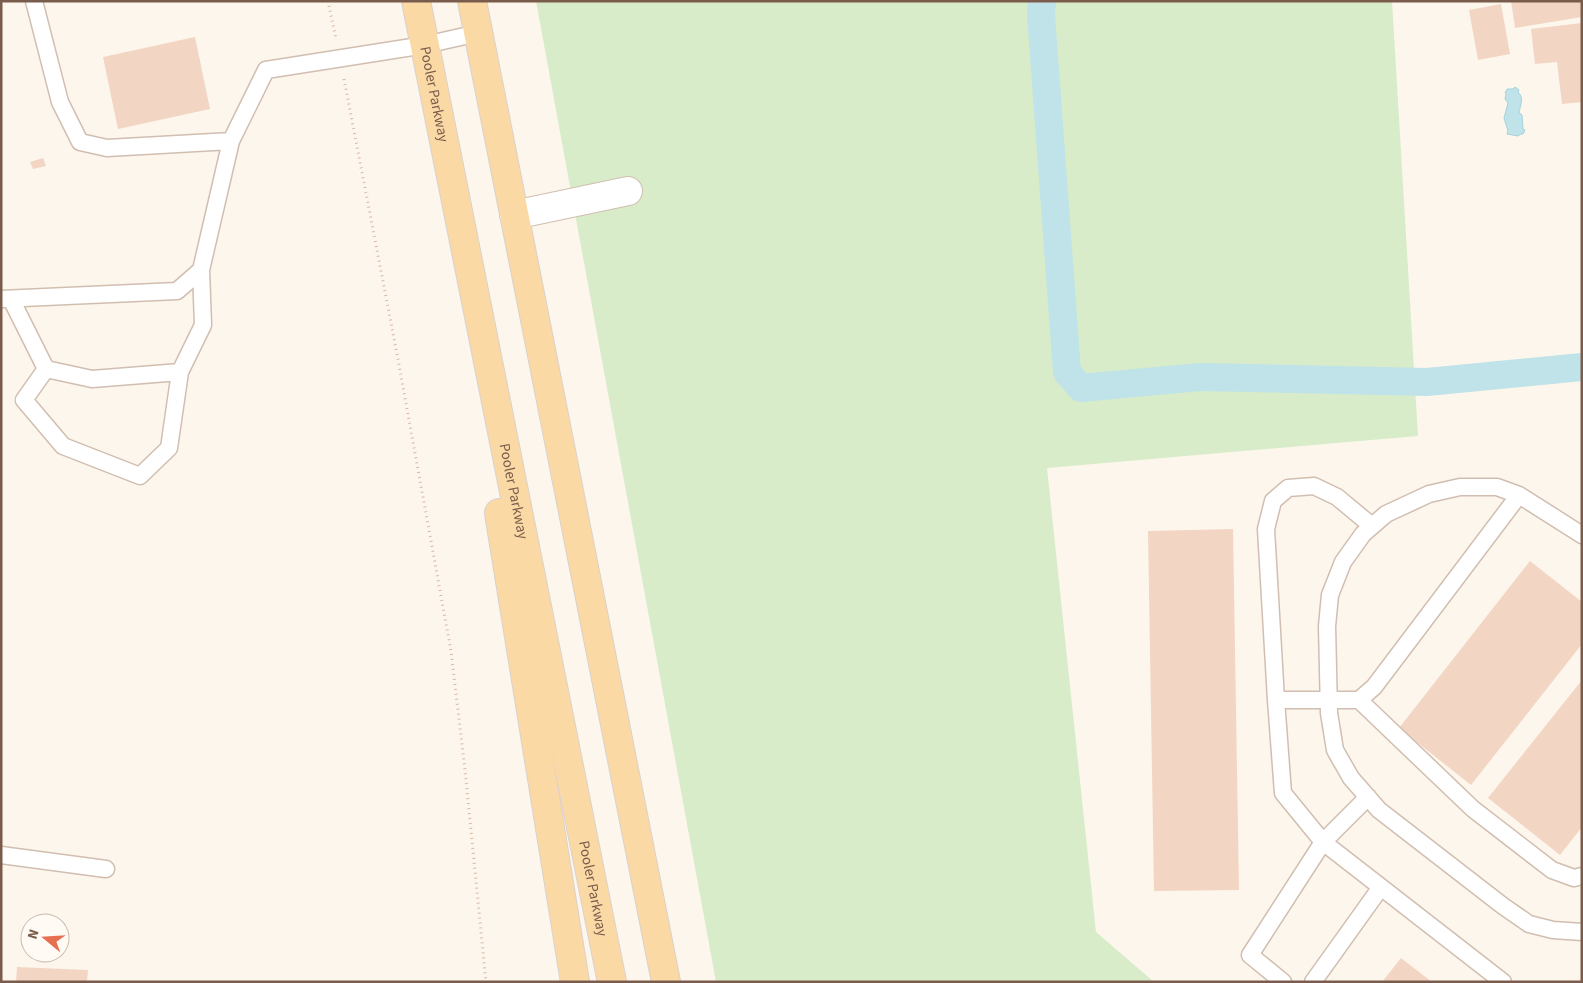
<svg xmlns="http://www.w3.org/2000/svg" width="1583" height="983" viewBox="0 0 1583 983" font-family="'Source Sans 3',sans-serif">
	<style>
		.green { fill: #d8ecc9 }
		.water { fill: #bfe3e8; stroke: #a5d3da }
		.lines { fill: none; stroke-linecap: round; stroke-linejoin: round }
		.canal { stroke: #bfe3e8; stroke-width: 28 }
		.building { fill: #f3d5c3 }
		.lane-casing { stroke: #d1beb0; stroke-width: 19 }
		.street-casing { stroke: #d1beb0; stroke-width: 30 }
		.primary-casing { stroke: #dad1cd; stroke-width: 30 }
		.path { stroke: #d9b8a5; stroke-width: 3; stroke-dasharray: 1 4; stroke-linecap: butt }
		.lane { stroke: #fff; stroke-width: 16 }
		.street { stroke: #fff; stroke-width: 28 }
		.primary { stroke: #fbd9a5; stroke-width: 28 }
		.labels { text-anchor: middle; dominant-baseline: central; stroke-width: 5; stroke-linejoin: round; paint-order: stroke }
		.street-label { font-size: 15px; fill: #7a5c4d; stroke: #fffaf3 }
	</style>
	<rect width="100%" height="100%" fill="#fdf6ec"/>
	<path class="green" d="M536 1H1392L1418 436 1047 468 1096 932 1154 982H716Z"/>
	<path class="water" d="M1515 87 1519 90 1518 92C1524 98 1521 104 1519 112L1522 115 1523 129 1525 130 1523 134H1521L1518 136 1507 134 1508 131 1504 118 1508 103 1505 99 1506 94 1505 93 1507 89H1513Z"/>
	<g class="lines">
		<path class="canal" d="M1042 1 1041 15 1067 372 1081 388 1200 377 1427 382 1582 367"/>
	</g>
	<path class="building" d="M1511 1H1582V17L1515 28Z
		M1501 4 1510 54 1478 60 1469 10Z
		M1582 23V102L1562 104 1557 62 1535 64 1531 29Z
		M195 37 210 109 118 129 103 57Z
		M43 158 46 166 33 169 30 162Z
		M1233 529 1239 890 1154 891 1148 531Z
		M1530 561 1582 602V644L1471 785 1399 728Z
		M1582 680V827L1560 855 1488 798Z
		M1401 958 1432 982H1382Z
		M17 967 88 970 87 982H16Z"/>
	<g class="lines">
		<defs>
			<path id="lane" d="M34 1 60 102 80 142 107 148 231 141
				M1 299 177 291 201 270 231 141 266 70 425 45 478 33
				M11 299 46 369 92 379 180 372 203 325 201 270
				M46 369 24 400 63 446 140 476 169 448 180 372
				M1372 526 1337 497 1314 486 1288 488 1273 501 1266 529 1276 700 1283 793 1323 842 1503 982
				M1582 535 1519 495 1497 487H1460L1429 494 1386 514 1363 534 1343 562 1330 595 1327 626 1329 713 1335 750 1351 778 1379 810 1503 906 1529 924 1553 930 1582 932
				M1276 700H1359L1374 687 1519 495
				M1359 700 1473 809 1552 870 1574 878 1582 876
				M1 855 106 869
				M1283 982 1250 955 1323 842 1368 797
				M1313 982 1381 887"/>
			<path id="street" d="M514 215 628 191"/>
			<g id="primary">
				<path id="s1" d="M416 1 612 982"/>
				<path d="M472 1 666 982"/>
				<path d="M499 513 575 982"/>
			</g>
		</defs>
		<use href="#lane" class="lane-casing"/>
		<use href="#street" class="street-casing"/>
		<use href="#primary" class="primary-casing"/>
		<path class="path" d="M328 1 336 39
			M344 79 397 354 451 651 465 770 486 982"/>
		<use href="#lane" class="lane"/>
		<use href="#street" class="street"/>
		<use href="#primary" class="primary"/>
	</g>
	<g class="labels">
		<g class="street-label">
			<text stroke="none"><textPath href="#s1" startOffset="95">Pooler Parkway</textPath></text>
			<text stroke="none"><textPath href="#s1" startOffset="500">Pooler Parkway</textPath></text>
			<text stroke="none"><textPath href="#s1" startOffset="905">Pooler Parkway</textPath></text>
		</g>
	</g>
	<rect width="1583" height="983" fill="none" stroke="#7a5c4d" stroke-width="5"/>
	<g transform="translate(45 938) rotate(288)"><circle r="24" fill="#fffaf3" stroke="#cabbb1"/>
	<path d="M0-4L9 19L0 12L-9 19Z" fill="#e76f51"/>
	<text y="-8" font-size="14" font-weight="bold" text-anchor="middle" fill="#7a5c4d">N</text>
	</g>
</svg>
